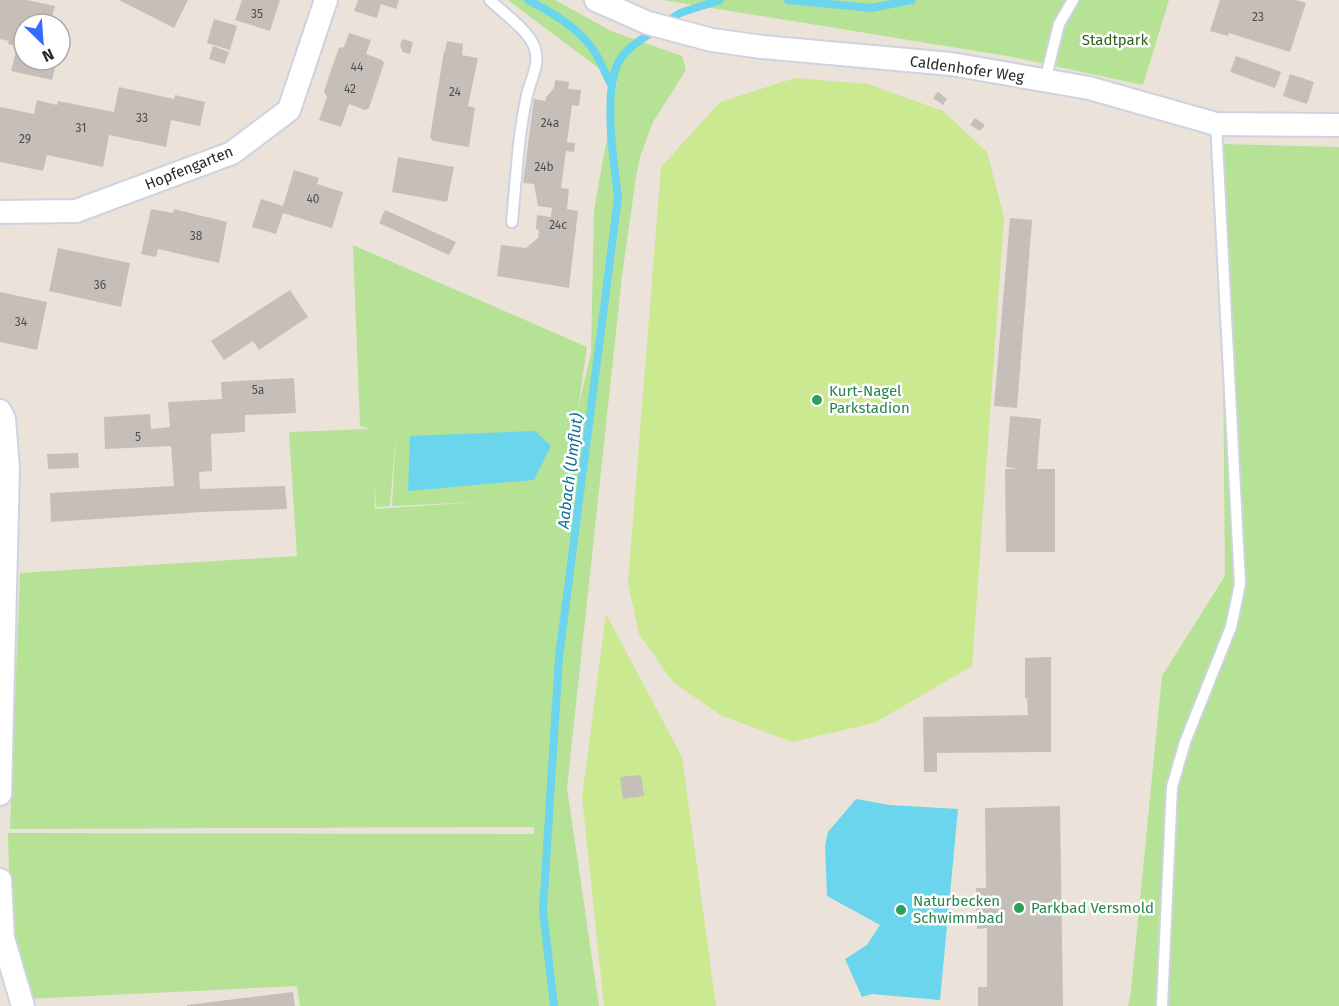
<svg xmlns="http://www.w3.org/2000/svg" width="1339" height="1006" viewBox="0 0 1339 1006" font-family="'Fira Sans',sans-serif">
	<style>
		.green { fill: #b5e295; fill-rule: evenodd }
		.pitch { fill: #cae990 }
		.water { fill: #6bd5ee }
		.lines { fill: none; stroke-linecap: round; stroke-linejoin: round }
		.stream { stroke: #6bd5ee; stroke-width: 8 }
		.building { fill: #c6bfb9 }
		.service-casing { stroke: #ced3e1; stroke-width: 14 }
		.minor-casing { stroke: #ced3e1; stroke-width: 26 }
		.service { stroke: #fff; stroke-width: 10 }
		.minor { stroke: #fff; stroke-width: 22 }
		.leisure-dot { fill: #2e9e5b; stroke: #fff; stroke-width: 2 }
		.labels { text-anchor: middle; dominant-baseline: central; stroke-width: 5; stroke-linejoin: round; paint-order: stroke }
		.number-label { font-size: 12px; fill: #504e4c }
		.park-label { font-size: 15px; fill: #2e6319; stroke: #fff }
		.street-label { font-size: 15px; fill: #282828; stroke: #fff }
		.leisure-label { font-size: 15px; fill: #27864d; stroke: #fff; text-anchor: start }
		.water-label { font-size: 16px; font-style: italic; fill: #0d7196; stroke: #fff }
	</style>
	<rect width="100%" height="100%" fill="#ebe2d9"/>
	<path class="green" d="M508 0H555L611 31 682 56 686 70 653 122 640 157 636 177 622 276 567 788 599 1006H300L297 986 28 999 10 914 8 833 534 834V827L10 829 20 573 297 556 289 432 370 429 360 426 353 245 587 347 578 409 591 353 594 210 617 82ZM396 433 392 506 478 502 375 509 374 479 376 507 390 506Z
		M663 0H1169L1143 85 1013 57Z
		M1221 144 1339 147V1006H1128L1131 991 1162 676 1225 576Z"/>
	<path class="pitch" d="M795 78 868 84 943 111 987 152 1004 217 972 666 874 723 792 742 722 716 673 682 639 634 628 583 661 167 720 102Z
		M606 614 682 757 716 1006H604L582 797Z"/>
	<path class="water" d="M535 431 551 446 534 480 408 491 410 436Z
		M856 799 890 805 958 809 940 1000 872 994 862 997 845 959 867 945 880 925 827 896 825 846 828 832Z"/>
	<g class="lines">
		<path class="stream" d="M528 0C551 12 577 27 592 48 600 59 605 74 612 86
			M788 0 871 8 912 0
			M667 22 680 13 720 0
			M554 1006 543 911 559 657 618 198C614 162 603 96 618 63 625 48 644 38 657 29"/>
	</g>
	<path class="building" d="M0 0H27L55 6 50 24H24V60H57L52 80 11 71 17 46 8 44 9 41 0 39Z
		M119 0H188L174 28Z
		M242 0H280L270 31 235 20Z
		M358 0H399L396 9 381 4 377 18 354 11Z
		M1220 0H1296L1306 3 1290 52 1229 33 1228 36 1210 31Z
		M214 19 237 26 230 50 207 43Z
		M349 33 371 40 366 54 382 60 384 63 369 108 365 110 349 104 341 127 319 120 327 97 324 92 331 70 339 48 344 47Z
		M402 39 413 42 410 54 403 52 400 46Z
		M447 41 463 44 462 55 478 58 468 106 475 108 469 147 433 141 430 137 444 51 445 52Z
		M213 46 229 52 225 64 209 59Z
		M1236 56 1281 72 1275 88 1230 72Z
		M1290 74 1314 82 1307 104 1283 96Z
		M555 80 569 82 568 89 581 90 579 106 572 105 567 142 575 143 574 152 566 151 561 188 569 189 567 209 578 211 569 288 497 276 501 245 526 248 538 238 539 230 536 229 537 215 551 217 552 208 538 206 534 184 523 183 534 99 546 101V97L554 88Z
		M119 87 174 99 175 95 205 102 200 126 171 120 166 147 109 135 103 167 47 155 43 171 0 162V107L34 114 37 100 57 105 58 101 114 112Z
		M938 92 947 99 943 105 933 98Z
		M975 118 985 125 980 131 970 125Z
		M398 157 454 167 447 202 392 192Z
		M294 170 319 178 317 184 343 192 332 228 283 213 276 234 252 227 261 199 283 206Z
		M151 209 173 213 174 209 227 222 219 263 158 249 156 257 141 254Z
		M385 210 456 242 449 255 379 223Z
		M1010 218 1032 220 1017 408 994 406Z
		M58 248 130 263 121 307 49 291Z
		M290 290 308 317 259 350 253 341 224 360 211 341Z
		M0 292 47 302 37 350 0 342Z
		M294 378 296 413 245 415V432L211 434 212 471 199 472 200 489 285 486 287 509 202 512 51 522 50 493 174 486 171 446 105 449 104 417 150 414 151 429 170 427 168 402 222 399 221 382Z
		M1010 416 1041 419 1037 469H1055V552H1006L1005 469H1017L1006 467Z
		M78 453 79 468 48 469 47 454Z
		M1051 657V752L937 753V772H924L923 717 1028 715 1027 698H1025V658Z
		M641 775 644 796 623 799 620 777Z
		M1060 806 1063 1006H978V987H987V928L977 929 976 888H986L985 808Z
		M293 992 295 1006H187V1005Z"/>
	<g class="lines">
		<defs>
			<path id="service" d="M490 0C504 14 526 28 534 46 541 63 531 78 527 95 518 136 516 180 512 222
				M1045 81 1059 24 1073 0
				M1162 1006 1172 787 1185 742 1231 627 1240 584 1216 124"/>
			<path id="minor" d="M596 0 648 23 712 40 762 47 951 64 1089 88 1216 124 1339 125
				M0 212 76 211 232 153 289 110 326 0
				M0 411 4 419 8 469 0 794
				M0 880 3 938 23 1006"/>
		</defs>
		<use href="#service" class="service-casing"/>
		<use href="#minor" class="minor-casing"/>
		<use href="#service" class="service"/>
		<use href="#minor" class="minor"/>
	</g>
	<g class="leisure-dot">
		<circle cx="817" cy="400" r="6"/>
		<circle cx="1019" cy="908" r="6"/>
		<circle cx="901" cy="910" r="6"/>
	</g>
	<g class="labels">
		<g class="number-label">
			<text x="257" y="14">35</text>
			<text x="1258" y="17">23</text>
			<text x="357" y="67">44</text>
			<text x="350" y="89">42</text>
			<text x="455" y="92">24</text>
			<text x="142" y="118">33</text>
			<text x="550" y="123">24a</text>
			<text x="81" y="128">31</text>
			<text x="25" y="139">29</text>
			<text x="544" y="167">24b</text>
			<text x="313" y="199">40</text>
			<text x="558" y="225">24c</text>
			<text x="196" y="236">38</text>
			<text x="100" y="285">36</text>
			<text x="21" y="322">34</text>
			<text x="258" y="390">5a</text>
			<text x="138" y="437">5</text>
		</g>
		<g class="park-label">
			<text x="1115" y="40">Stadtpark</text>
		</g>
		<g class="street-label">
			<text transform="translate(967 69) rotate(8)">Caldenhofer Weg</text>
			<text transform="translate(189 168) rotate(-22)">Hopfengarten</text>
		</g>
		<g class="leisure-label">
			<text x="829" y="391">Kurt-Nagel<tspan x="829" dy="17">Parkstadion</tspan></text>
			<text x="913" y="901">Naturbecken<tspan x="913" dy="17">Schwimmbad</tspan></text>
			<text x="1031" y="908">Parkbad Versmold</text>
		</g>
		<g class="water-label">
			<text transform="translate(570 471) rotate(-83)">Aabach (Umflut)</text>
		</g>
	</g>
	<g transform="translate(42 42) rotate(155)"><circle r="28" fill="#ffffff" stroke="#a9a9a9" stroke-width="1.5"/>
	<path d="M0-4.5L10 22L0 15L-10 22Z" fill="#376af9"/>
	<text y="-9" font-size="16" font-weight="bold" text-anchor="middle" fill="#282828">N</text>
	</g>
</svg>
